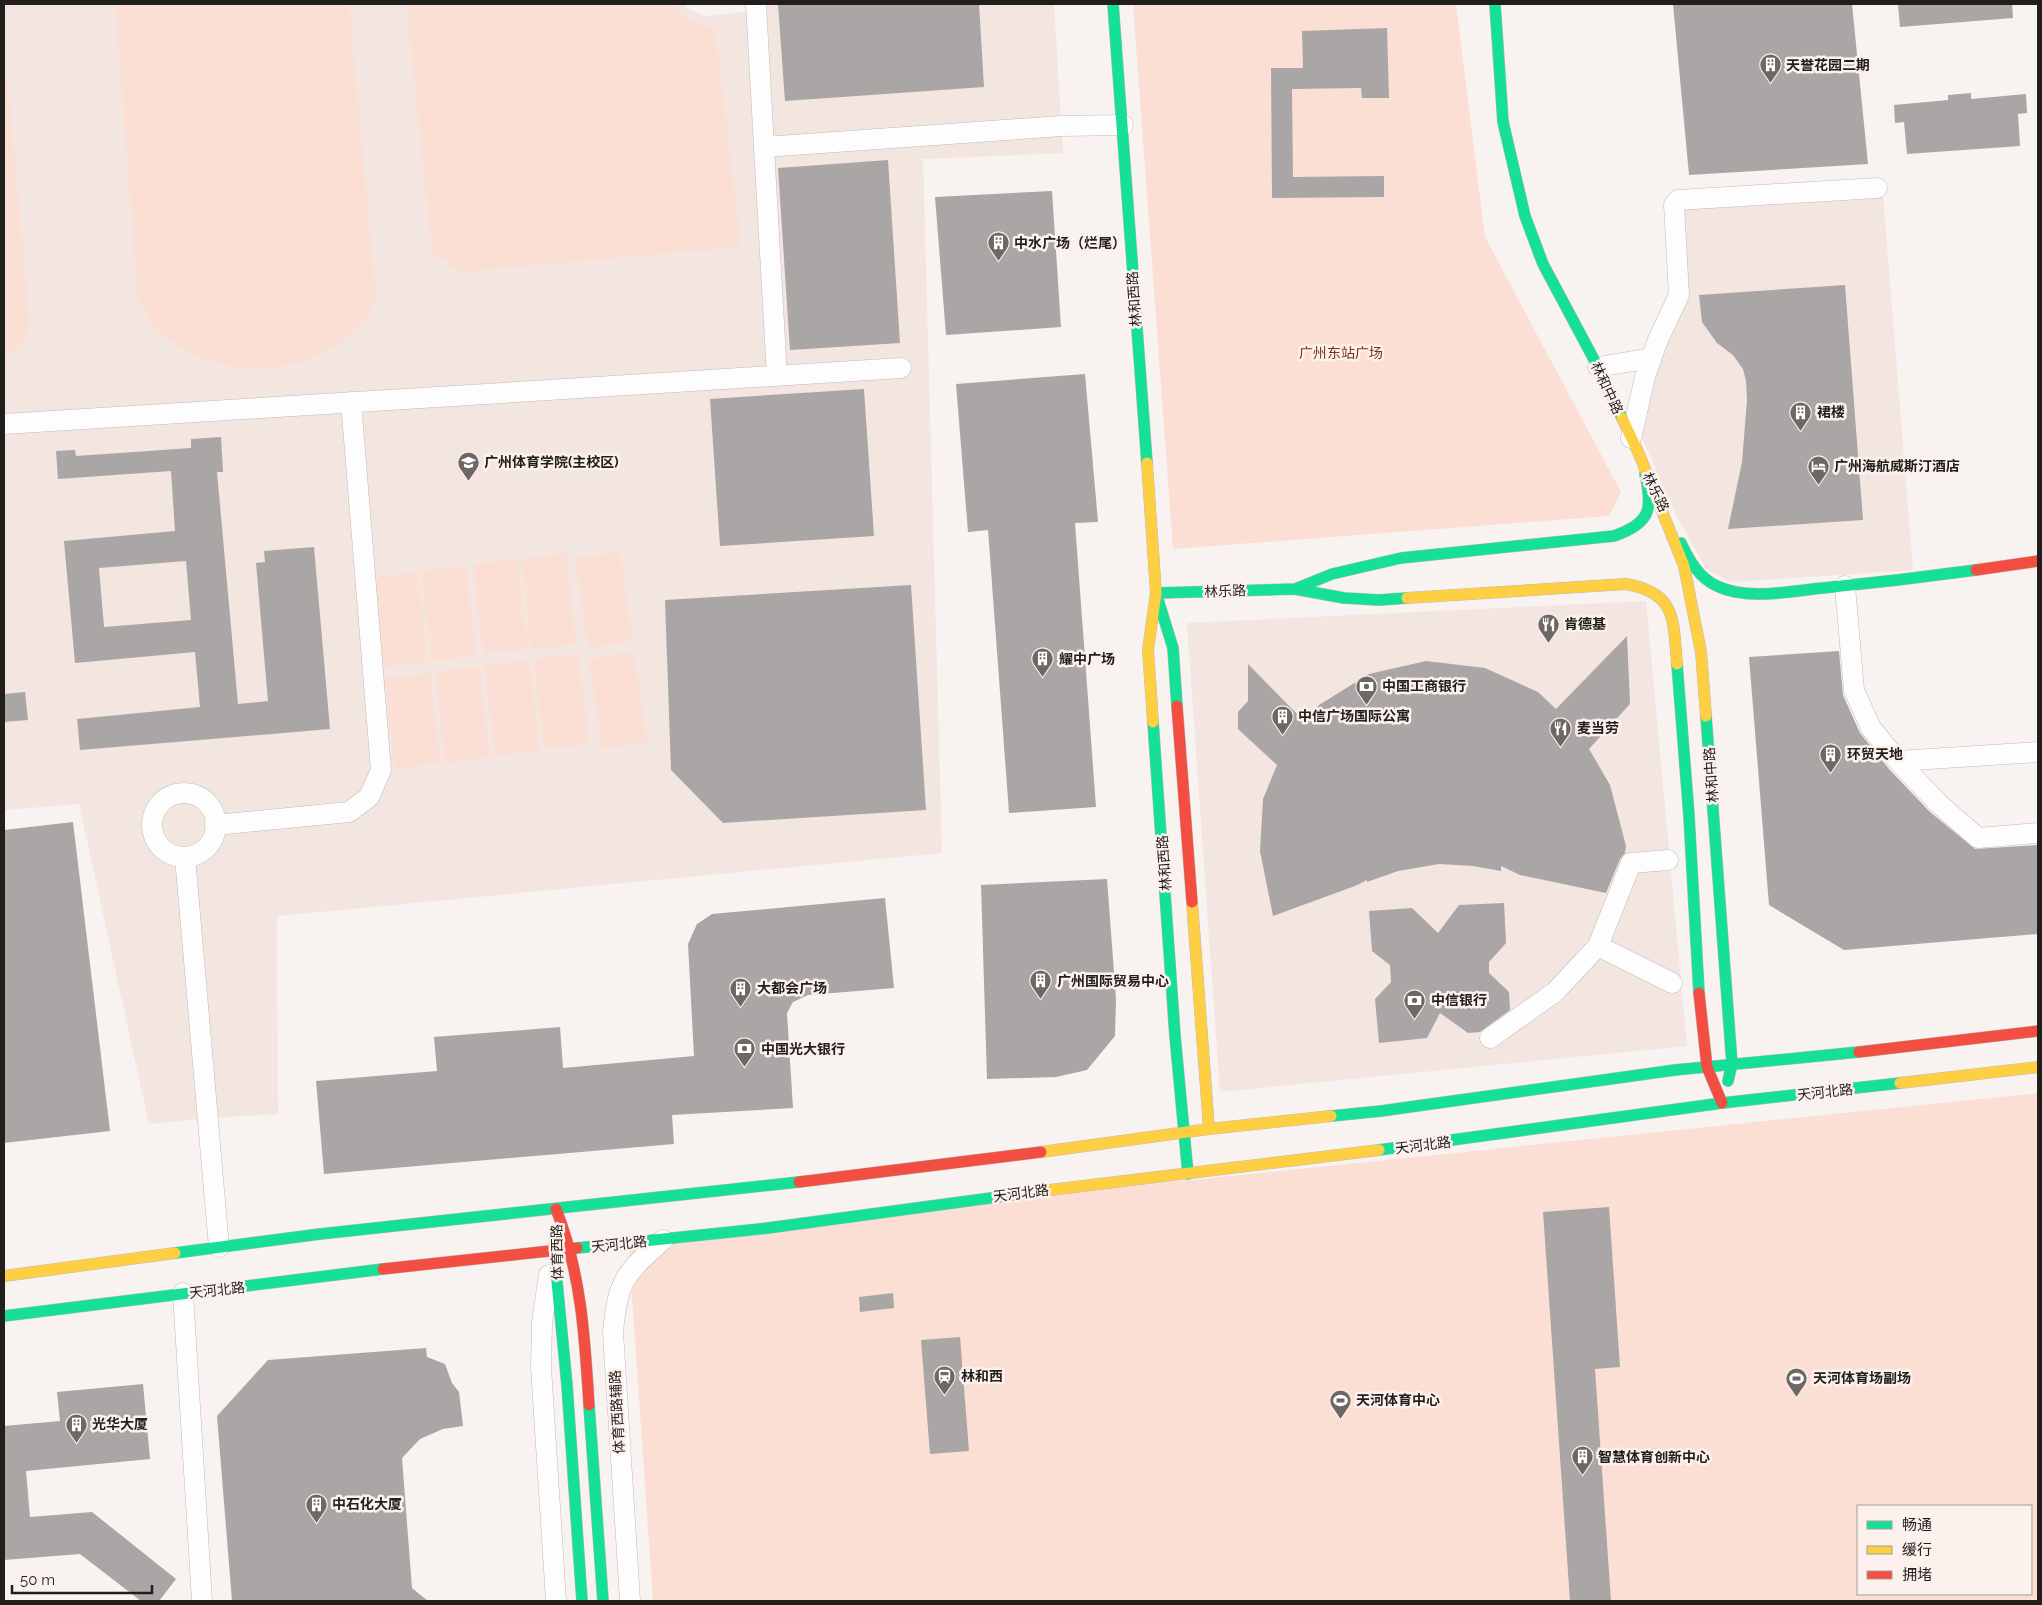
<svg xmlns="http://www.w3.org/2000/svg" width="2042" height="1605" viewBox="0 0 2042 1605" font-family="Raleway,'Noto Sans SC',sans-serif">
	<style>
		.built { fill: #f3e5e0 }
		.green { fill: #fcdfd4; fill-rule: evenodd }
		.building { fill: #aaa6a5; fill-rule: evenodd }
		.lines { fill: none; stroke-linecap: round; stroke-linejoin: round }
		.street-casing { stroke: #c0bbba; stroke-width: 21 }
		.fast-casing { stroke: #c0bbba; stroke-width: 12 }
		.slow-casing { stroke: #c0bbba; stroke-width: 12 }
		.jam-casing { stroke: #c0bbba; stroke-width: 12 }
		.street { stroke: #fefdfd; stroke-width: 20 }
		.fast { stroke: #16e098; stroke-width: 11 }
		.slow { stroke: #ffcf43; stroke-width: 11 }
		.jam { stroke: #f24e42; stroke-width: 11 }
		.labels { text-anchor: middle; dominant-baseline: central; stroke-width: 5; stroke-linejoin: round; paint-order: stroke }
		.poi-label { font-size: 14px; font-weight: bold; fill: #221e1c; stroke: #fcf1ec; text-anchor: start }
		.street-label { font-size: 14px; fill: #221e1c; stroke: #fcf1ec }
		.park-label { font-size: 14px; fill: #7d3311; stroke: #fcf1ec }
	</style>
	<rect width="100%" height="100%" fill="#f8f2f0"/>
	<path class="built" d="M4 4H684L688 9 704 16 756 11V4H1054L1063 153 923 159 942 853 277 916 278 1114 208 1118 149 1124 79 804 4 810Z
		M1883 196 1913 570 1732 582 1706 569 1674 511 1640 433 1660 348 1685 290 1679 206Z
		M1646 601 1687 1046 1220 1092 1187 623Z"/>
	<path class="green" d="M115 4H349L376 299 368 317 343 340 312 359 286 366 244 369 213 362 186 351 159 333 138 300Z
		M406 4H671L686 20 715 28 741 247 458 272 432 251Z
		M1133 4H1456L1485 237 1621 492 1609 516 1173 549Z
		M4 44 30 326 21 344 4 360Z
		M620 552 633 641 588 648 575 558Z
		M566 553 576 644 531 649 521 559Z
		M518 559 528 649 483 654 473 564Z
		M466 566 476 656 431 661 421 571Z
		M418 572 428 662 383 667 373 577Z
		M634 652 647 742 602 749 589 659Z
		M578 654 589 744 544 749 533 659Z
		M530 660 540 751 495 756 484 666Z
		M480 667 490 757 445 763 435 672Z
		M430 673 441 763 395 768 385 678Z
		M2038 1093V1601H653L628 1238ZM1858 1506H2031V1594H1858Z"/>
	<path class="building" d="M778 4H979L984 87 785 101Z
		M1673 4H1852L1868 164 1689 175Z
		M1898 4H2012L2013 18 1900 27Z
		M1387 28 1389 98H1362L1361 88 1292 89 1293 177 1384 176V197L1272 198 1271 68H1303L1302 31Z
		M1971 93V99L2026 94 2027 113 2018 114 2020 146 1907 154 1904 122 1895 123 1894 105 1948 100V95Z
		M888 160 900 343 790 350 778 168Z
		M1052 191 1061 327 946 335 935 197Z
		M1845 285 1863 520 1728 529 1742 462 1747 400 1746 381 1743 369 1733 355 1717 343 1702 322 1699 295Z
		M1085 374 1098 522 1075 523 1096 807 1009 813 988 530 968 532 956 384Z
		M864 389 874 536 720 546 710 399Z
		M221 437 223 472H217L238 704 268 701 256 563 265 562 264 551 314 547 330 729 80 750 77 719 200 707 195 652 75 663 64 541 175 531 171 471 58 479 56 451 75 450 76 456 191 448V439ZM186 561 191 620 104 627 99 568Z
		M911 585 926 810 723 823 671 770 665 600Z
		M1627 636 1630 704 1589 749 1610 785 1626 846 1625 853 1620 859 1606 893 1520 875 1501 866V871L1473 866 1439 864 1398 871 1367 882V880L1355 886 1273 916 1260 851 1263 799 1277 765 1238 729V712L1248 701V664L1305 722 1319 705 1369 674 1426 661 1485 668 1538 692 1556 709Z
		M1839 651 1843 695 1860 733 1889 769 1930 812 1975 849 2038 845V934L1844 950 1769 905 1749 657Z
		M25 692 28 720 4 722V694Z
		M73 822 110 1131 4 1143V830Z
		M1107 879 1116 999 1115 1036 1087 1070 1056 1077 987 1079 981 885Z
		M885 898 894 988 808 995 793 1002 787 1013 793 1108 672 1115 674 1144 324 1174 316 1081 437 1071 434 1037 560 1027 563 1068 694 1056 688 944 697 924 712 914Z
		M1504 903 1506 943 1489 962V973L1509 992 1510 1010 1480 1032 1468 1033 1440 1013 1427 1038 1379 1043 1375 999 1391 982 1390 965 1372 951 1369 911 1412 908 1438 933 1459 905Z
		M1609 1207 1620 1367 1595 1369 1611 1601H1570L1543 1212Z
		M893 1293 894 1308 860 1312 859 1297Z
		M960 1337 969 1451 930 1454 921 1340Z
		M426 1348 427 1357 445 1364 452 1383 459 1392 463 1426 443 1429 420 1439 402 1458 412 1588 428 1601H232L217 1416 268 1360Z
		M143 1384 150 1459 26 1471 30 1517 92 1512 176 1579 159 1601H141L80 1554 4 1560V1426L60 1421 57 1392Z"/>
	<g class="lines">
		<defs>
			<path id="street" d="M756 4 764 147
				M1598 367 1651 358
				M777 376 764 147 1062 126 1123 125
				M4 424 901 368
				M1631 438 1645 377 1657 342 1679 295 1674 205 1678 200 1877 188
				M1845 586 1854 690 1871 728 1898 761 2038 752
				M1898 761 1939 804 1978 838 2038 833
				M152 825a32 32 0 1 1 64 0a32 32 0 1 1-64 0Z
				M215 825 349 812 369 797 381 770 351 402
				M185 857 219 1247
				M1598 946 1631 863 1668 860
				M1490 1038 1555 992 1598 946 1672 983
				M549 1275 542 1323 541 1367 556 1601
				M183 1293 202 1601
				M630 1601 613 1332C618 1280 625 1273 663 1240"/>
			<path id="fast" d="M1113 4 1147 463
				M1495 4 1503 122 1525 216 1543 264 1598 367 1622 418
				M1681 543C1689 560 1699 578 1717 586 1748 601 1791 591 1823 588 1874 583 1925 577 1976 570
				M1295 589 1332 574 1401 558 1614 536C1651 523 1653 509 1645 474
				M1677 664 1689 816 1699 993
				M1177 706 1173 648 1156 593 1295 589 1344 598 1379 600 1407 598
				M1706 716 1732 1064 1728 1081
				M1153 722 1175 1036 1188 1174
				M1331 1116 1381 1111 1675 1070 1859 1052
				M1379 1150 1722 1103 1900 1083
				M555 1230 554 1251 567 1385 582 1601
				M577 1248 768 1228 1042 1191
				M175 1253 320 1234 799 1182
				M4 1316 383 1269
				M589 1405 603 1601"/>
			<path id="slow" d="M1622 418 1639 454 1684 566 1701 652 1706 716
				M1147 463 1156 593 1148 650 1153 722
				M1407 598 1626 584C1677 593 1673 620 1677 664
				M1192 902 1209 1129
				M1900 1083 2038 1067
				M1041 1152 1209 1129 1331 1116
				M1042 1191 1379 1150
				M4 1276 175 1253"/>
			<path id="jam" d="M1976 570 2038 561
				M1177 706 1192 902
				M1699 993 1707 1067 1722 1103
				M1859 1052 2038 1031
				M799 1182 1041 1152
				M556 1209C581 1272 585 1338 589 1405
				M383 1269 577 1248"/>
		</defs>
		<use href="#street" class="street-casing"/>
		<use href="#fast" class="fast-casing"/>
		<use href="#slow" class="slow-casing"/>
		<use href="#jam" class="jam-casing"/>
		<use href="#street" class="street"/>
		<use href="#fast" class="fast"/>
		<use href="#slow" class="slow"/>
		<use href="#jam" class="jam"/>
	</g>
	<defs>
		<symbol id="building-pin" viewBox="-11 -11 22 30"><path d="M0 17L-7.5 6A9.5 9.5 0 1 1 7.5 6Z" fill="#6d6866" stroke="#fcf1ec"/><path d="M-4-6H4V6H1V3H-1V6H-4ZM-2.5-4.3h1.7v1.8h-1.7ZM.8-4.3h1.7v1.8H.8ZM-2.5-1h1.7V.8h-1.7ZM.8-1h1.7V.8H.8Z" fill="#fff"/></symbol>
		<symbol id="university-pin" viewBox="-11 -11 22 30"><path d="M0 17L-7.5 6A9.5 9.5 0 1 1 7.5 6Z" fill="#6d6866" stroke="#fcf1ec"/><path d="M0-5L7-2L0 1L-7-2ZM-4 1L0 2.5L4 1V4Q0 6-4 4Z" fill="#fff"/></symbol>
		<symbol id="hotel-pin" viewBox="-11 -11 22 30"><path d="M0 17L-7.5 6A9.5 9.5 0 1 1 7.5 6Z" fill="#6d6866" stroke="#fcf1ec"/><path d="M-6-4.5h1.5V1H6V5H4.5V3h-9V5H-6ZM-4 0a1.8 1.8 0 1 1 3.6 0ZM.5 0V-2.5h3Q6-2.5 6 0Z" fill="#fff"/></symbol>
		<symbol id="restaurant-pin" viewBox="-11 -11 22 30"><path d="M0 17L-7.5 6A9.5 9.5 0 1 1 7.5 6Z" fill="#6d6866" stroke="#fcf1ec"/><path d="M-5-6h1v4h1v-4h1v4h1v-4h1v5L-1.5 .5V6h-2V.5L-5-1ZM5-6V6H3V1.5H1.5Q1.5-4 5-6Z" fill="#fff"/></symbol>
		<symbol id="bank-pin" viewBox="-11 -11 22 30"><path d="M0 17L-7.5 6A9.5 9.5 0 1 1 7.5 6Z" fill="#6d6866" stroke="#fcf1ec"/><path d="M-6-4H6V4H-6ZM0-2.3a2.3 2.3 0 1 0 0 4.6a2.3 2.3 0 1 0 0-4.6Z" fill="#fff"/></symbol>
		<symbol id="station-pin" viewBox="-11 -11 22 30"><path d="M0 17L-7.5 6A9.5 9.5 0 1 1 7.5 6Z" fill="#6d6866" stroke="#fcf1ec"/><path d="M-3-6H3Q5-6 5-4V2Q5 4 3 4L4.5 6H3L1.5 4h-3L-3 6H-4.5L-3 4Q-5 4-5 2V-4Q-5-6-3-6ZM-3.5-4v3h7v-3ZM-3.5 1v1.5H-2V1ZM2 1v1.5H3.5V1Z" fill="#fff"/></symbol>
		<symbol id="stadium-pin" viewBox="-11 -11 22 30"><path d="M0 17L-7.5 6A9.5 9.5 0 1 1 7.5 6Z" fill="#6d6866" stroke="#fcf1ec"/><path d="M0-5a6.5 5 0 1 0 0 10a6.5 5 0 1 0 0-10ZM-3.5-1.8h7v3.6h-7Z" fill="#fff"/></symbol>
	</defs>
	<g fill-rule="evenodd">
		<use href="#building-pin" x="1758" y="52" width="25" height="34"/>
		<use href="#building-pin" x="986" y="230" width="25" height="34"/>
		<use href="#building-pin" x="1788" y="400" width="25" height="34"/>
		<use href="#university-pin" x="456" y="450" width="25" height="34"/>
		<use href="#hotel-pin" x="1806" y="454" width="25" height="34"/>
		<use href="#restaurant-pin" x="1536" y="612" width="25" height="34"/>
		<use href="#building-pin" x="1030" y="646" width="25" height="34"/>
		<use href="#bank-pin" x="1354" y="674" width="25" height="34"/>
		<use href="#building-pin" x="1270" y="704" width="25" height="34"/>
		<use href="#restaurant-pin" x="1548" y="716" width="25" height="34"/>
		<use href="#building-pin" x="1818" y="742" width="25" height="34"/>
		<use href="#building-pin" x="1028" y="968" width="25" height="34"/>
		<use href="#building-pin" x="728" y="976" width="25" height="34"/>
		<use href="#bank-pin" x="1402" y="988" width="25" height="34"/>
		<use href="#bank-pin" x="732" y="1036" width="25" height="34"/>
		<use href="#station-pin" x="932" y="1364" width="25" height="34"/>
		<use href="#stadium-pin" x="1784" y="1366" width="25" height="34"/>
		<use href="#stadium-pin" x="1328" y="1388" width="25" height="34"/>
		<use href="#building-pin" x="64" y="1412" width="25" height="34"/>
		<use href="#building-pin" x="1570" y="1444" width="25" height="34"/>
		<use href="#building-pin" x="304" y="1492" width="25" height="34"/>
	</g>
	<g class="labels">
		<g class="poi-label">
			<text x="1786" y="65">天誉花园二期</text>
			<text x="1014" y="243">中水广场（烂尾）</text>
			<text x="1817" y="412">裙楼</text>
			<text x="484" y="462">广州体育学院(主校区)</text>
			<text x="1834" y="466">广州海航威斯汀酒店</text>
			<text x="1564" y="624">肯德基</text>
			<text x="1059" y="659">耀中广场</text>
			<text x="1382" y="686">中国工商银行</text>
			<text x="1298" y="716">中信广场国际公寓</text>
			<text x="1577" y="728">麦当劳</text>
			<text x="1847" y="754">环贸天地</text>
			<text x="1057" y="981">广州国际贸易中心</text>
			<text x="757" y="988">大都会广场</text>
			<text x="1431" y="1000">中信银行</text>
			<text x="761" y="1049">中国光大银行</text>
			<text x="961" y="1376">林和西</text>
			<text x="1813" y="1378">天河体育场副场</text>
			<text x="1356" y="1400">天河体育中心</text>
			<text x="92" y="1424">光华大厦</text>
			<text x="1598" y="1457">智慧体育创新中心</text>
			<text x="332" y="1504">中石化大厦</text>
		</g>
		<g class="street-label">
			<text transform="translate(1134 299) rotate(-94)">林和西路</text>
			<text transform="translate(1607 388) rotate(65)">林和中路</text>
			<text transform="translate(1656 492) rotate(64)">林乐路</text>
			<text transform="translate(1225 591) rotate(-2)">林乐路</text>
			<text transform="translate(1711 775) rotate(-94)">林和中路</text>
			<text transform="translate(1164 863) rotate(-94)">林和西路</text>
			<text transform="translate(1825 1092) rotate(-6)">天河北路</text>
			<text transform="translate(1423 1145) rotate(-7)">天河北路</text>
			<text transform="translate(1021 1193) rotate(-7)">天河北路</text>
			<text transform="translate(619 1244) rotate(-6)">天河北路</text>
			<text transform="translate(557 1252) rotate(-91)">体育西路</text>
			<text transform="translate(217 1290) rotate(-6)">天河北路</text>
			<text transform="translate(617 1412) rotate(-93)">体育西路辅路</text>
		</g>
		<g class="park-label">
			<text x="1341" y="353">广州东站广场</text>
		</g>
	</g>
	<rect width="2042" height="1605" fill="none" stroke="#221e1c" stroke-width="10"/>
	<rect x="1857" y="1505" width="175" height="90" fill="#fcf1ec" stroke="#a59d99"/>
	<rect x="1867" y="1521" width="25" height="8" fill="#16e098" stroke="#a59d99"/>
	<text x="1902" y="1530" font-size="15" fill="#221e1c">畅通</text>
	<rect x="1867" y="1546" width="25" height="8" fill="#ffcf43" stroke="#a59d99"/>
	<text x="1902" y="1555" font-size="15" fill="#221e1c">缓行</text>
	<rect x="1867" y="1571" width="25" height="8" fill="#f24e42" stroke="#a59d99"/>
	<text x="1902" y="1580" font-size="15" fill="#221e1c">拥堵</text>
	<path d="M12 1585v8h140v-8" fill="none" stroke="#221e1c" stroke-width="2.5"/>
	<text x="20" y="1585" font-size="15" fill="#221e1c" stroke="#fcf1ec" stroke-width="4" paint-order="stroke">50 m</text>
</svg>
